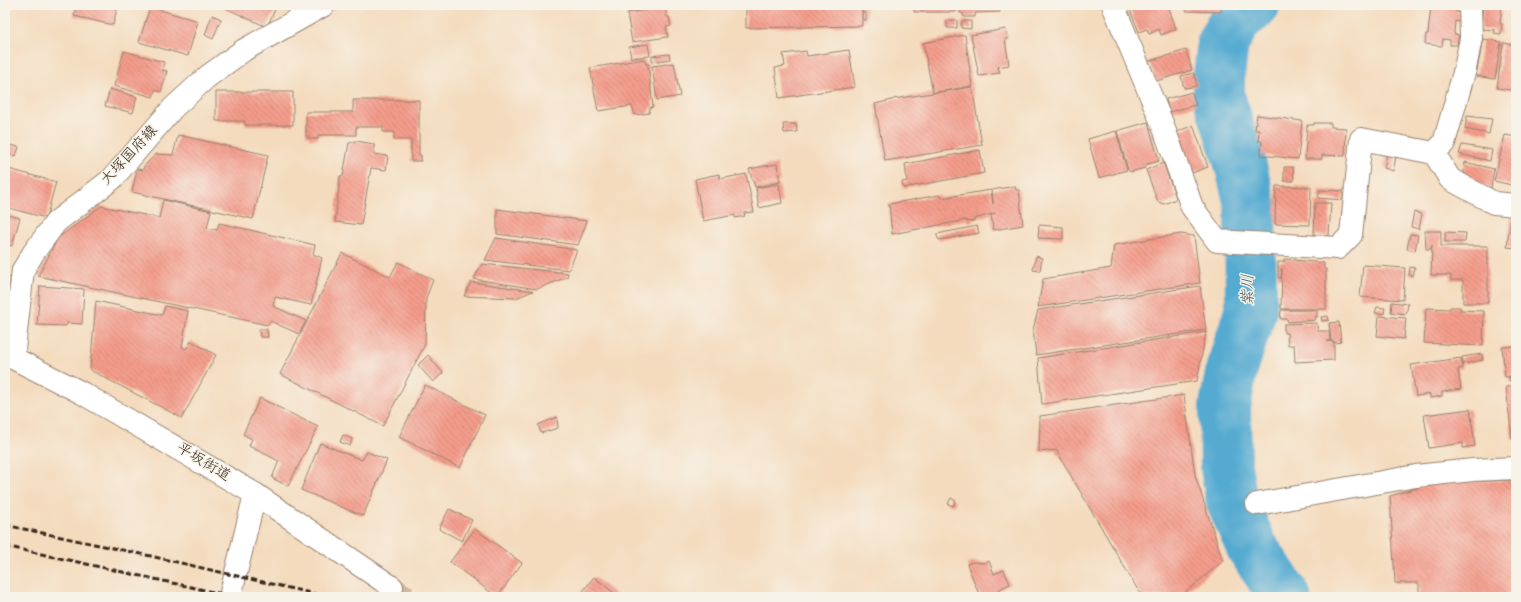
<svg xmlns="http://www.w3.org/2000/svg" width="1521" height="602" viewBox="0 0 1521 602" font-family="'Gochi Hand','Klee One',sans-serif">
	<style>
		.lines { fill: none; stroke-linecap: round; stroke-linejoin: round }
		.river { stroke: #55aad1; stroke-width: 52 }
		.building { fill: url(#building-back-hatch) }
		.tertiary-tunnel { stroke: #cfb89e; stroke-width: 22; stroke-dasharray: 22 11; stroke-linecap: butt }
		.minor-casing { stroke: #98826e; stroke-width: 24 }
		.tertiary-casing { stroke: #98826e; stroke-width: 24 }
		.secondary-casing { stroke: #98826e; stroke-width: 24 }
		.minor { stroke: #fff; stroke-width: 22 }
		.tertiary { stroke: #fff; stroke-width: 22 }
		.secondary { stroke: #fff; stroke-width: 22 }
		.rail { stroke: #3b2a1e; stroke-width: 3; stroke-dasharray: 6 3; stroke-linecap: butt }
		.labels { text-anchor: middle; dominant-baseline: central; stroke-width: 3; stroke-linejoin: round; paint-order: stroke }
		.street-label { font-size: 15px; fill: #3b2a1e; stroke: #f7f3e8 }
		.water-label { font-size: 16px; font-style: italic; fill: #44575d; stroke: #f7f3e8 }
	</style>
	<defs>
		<pattern id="building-back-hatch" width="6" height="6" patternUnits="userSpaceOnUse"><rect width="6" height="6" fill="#f59d8c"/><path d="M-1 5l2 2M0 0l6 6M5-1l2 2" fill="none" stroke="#c88072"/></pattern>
	</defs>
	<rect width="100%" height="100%" fill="#f7f3e8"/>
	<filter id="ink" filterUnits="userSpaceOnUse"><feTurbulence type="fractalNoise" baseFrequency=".025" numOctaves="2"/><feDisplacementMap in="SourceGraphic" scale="8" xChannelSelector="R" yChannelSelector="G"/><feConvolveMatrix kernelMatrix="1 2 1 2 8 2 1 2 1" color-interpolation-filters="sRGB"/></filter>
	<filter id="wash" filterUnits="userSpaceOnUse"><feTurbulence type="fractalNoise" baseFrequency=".012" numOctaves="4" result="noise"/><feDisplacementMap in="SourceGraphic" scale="16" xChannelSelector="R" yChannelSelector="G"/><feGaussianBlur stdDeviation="0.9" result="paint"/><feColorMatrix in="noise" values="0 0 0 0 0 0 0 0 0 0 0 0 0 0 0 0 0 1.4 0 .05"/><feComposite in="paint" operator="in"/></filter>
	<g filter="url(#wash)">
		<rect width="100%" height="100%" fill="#f4dbbe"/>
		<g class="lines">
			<path class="river" d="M1254 5 1238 17 1223 41 1219 76V97L1240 163 1250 205 1251 309 1232 368 1225 406 1226 467 1232 502 1252 547 1285 597"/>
		</g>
		<g id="blocks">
			<path class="building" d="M76 5H118L113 25 74 16Z
				M224 5H277L267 27 223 7Z
				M622 5H632V6L623 9Z
				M746 5H862V26L746 28Z
				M914 5H956V12H914Z
				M960 5H999L1000 12 975 13V17H964L963 13H960Z
				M1128 5H1168L1176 29 1161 35 1159 29 1149 34 1147 29 1139 32Z
				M1187 5H1221V12L1186 11Z
				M1431 5H1457L1456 12 1461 13 1460 22 1455 21 1454 34 1459 35 1457 45H1450V40L1443 39 1442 46 1425 44 1426 34H1428Z
				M1483 5H1502L1500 24H1502L1501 34 1494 33 1495 30 1481 29Z
				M150 7 198 21 188 56 139 42Z
				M665 7 667 17H669L671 26 666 27 668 37 632 42 627 13Z
				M863 7H866V20H863Z
				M212 15 221 19 213 39 205 35Z
				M947 20H957V28H947Z
				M962 21H971V29L961 28Z
				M1006 29 1008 39H1005L1009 65 998 67 1000 73 979 76 971 35Z
				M965 35 972 86 933 93 923 43Z
				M1483 39 1501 42 1495 79 1476 76Z
				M1503 43 1516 45V91L1497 88Z
				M648 44 650 56 631 58 629 47Z
				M849 50 855 87 779 98 775 68 785 66 783 54 806 51 807 56Z
				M1186 50 1192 70 1156 81 1149 61Z
				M124 51 164 62 162 70 167 71 161 92 155 90 153 97 114 86Z
				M669 54 670 59 652 62V56Z
				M644 59 646 64H648L653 107 650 108 649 113 635 115 632 106 598 111 590 68Z
				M674 63 680 96 657 100 652 66Z
				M1194 73 1197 86 1184 88 1181 76Z
				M972 87 982 145 885 161 875 104 892 100 893 99Z
				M110 89 137 97 133 113 105 106Z
				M216 92H293V125H245V121H216Z
				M1192 92 1196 105 1169 112 1166 99Z
				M353 100H419V155H421V161H411V140H394V132H383V127H356V135H318V139H309V136H306V112H353Z
				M1257 115 1302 121 1298 159 1261 155 1262 141H1258L1259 130H1255Z
				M1467 116 1492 119 1489 134 1465 129Z
				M1148 122 1159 161 1144 165 1145 168 1130 172 1128 170 1117 131Z
				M1314 123H1331V127L1346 128 1345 156 1322 155V159H1305L1307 125H1314Z
				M783 124H796L797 132 784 133Z
				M1193 125 1208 167 1192 173 1177 132Z
				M1116 131 1127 170 1099 178 1088 139Z
				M178 135 268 155 253 219 132 192 137 169 143 170 144 166 156 154 173 155Z
				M1505 135 1516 137V186L1494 181Z
				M356 141 374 144V154L388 156 386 170 371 168 361 225 335 222 340 176H343L349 143Z
				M5 144 19 147 16 156 5 153Z
				M1462 145 1492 150 1490 161 1459 154Z
				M980 150 984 173 903 188 902 182 907 181 905 164Z
				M1387 154 1396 157 1393 171 1384 168Z
				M1465 162 1494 169 1491 188 1471 181 1464 172Z
				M1163 163 1176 197V199L1164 204 1158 202 1146 170Z
				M777 164 780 182 755 187 749 169Z
				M1284 167H1293L1294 181H1284Z
				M9 169 56 182 46 218 5 207V185Z
				M719 174 720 179 746 174 754 212 744 213 745 216 735 218V215L703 221 695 179Z
				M779 184 782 203 759 208 756 188Z
				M1015 186 1016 190H1019L1023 225 993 230 991 215 995 213 974 219V221L967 222 966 220 892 234 889 204 939 195 941 198 991 190 993 204 992 190Z
				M1276 186 1311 187 1310 225 1275 224Z
				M1320 190 1343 191V200L1318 198Z
				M163 200 211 211 207 228 217 230 219 223 315 245 313 254 322 258 311 305 275 297 273 306 306 321 299 334 270 321 268 325 38 276 58 238 101 206 159 218Z
				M1315 203H1331L1329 236 1314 235Z
				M497 209 587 221 578 245 497 234Z
				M1414 212 1422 214 1419 229 1411 227Z
				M1511 212 1516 213V248L1507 247Z
				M5 214 20 218 12 246 5 244Z
				M1039 225 1063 227V239L1038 238Z
				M977 226 979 233 939 240 937 236V234Z
				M1425 231H1441V246H1488V303H1463V280H1451V275H1431L1432 245 1431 249H1426Z
				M1445 232 1466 233 1465 242H1445Z
				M1181 234 1194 236 1200 283 1038 307 1043 279 1111 268 1114 245Z
				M1410 234 1418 235 1415 251 1407 249Z
				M496 238 577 250 569 270 485 260Z
				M342 253 390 277 398 262 433 280 426 298 425 344 383 426 280 374Z
				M1036 256 1042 258 1040 271 1033 270Z
				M1284 259 1324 263V269H1326V309H1281L1282 268 1281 278H1278V262H1284Z
				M482 264 568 273 567 277 537 289 474 279Z
				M1363 265 1405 268 1403 300 1360 297Z
				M1410 267 1415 268 1413 276 1409 275Z
				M5 276 11 278 5 295Z
				M471 282 533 291 516 298 464 296Z
				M40 286 84 289 82 324 67 323 66 326 37 325Z
				M1200 286 1206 330 1036 355 1033 330 1038 310Z
				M96 301 162 315 165 306 188 311 182 347 186 349 191 341 216 355 182 418 90 370Z
				M1392 302 1408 304 1406 314 1391 312Z
				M1377 307 1385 308 1384 314 1375 313Z
				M1450 307H1460V310L1484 311 1483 346 1424 343 1426 308 1450 309Z
				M1281 310H1317V317H1315V320L1288 322 1287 319H1280Z
				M1328 316 1329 320 1322 321 1321 317Z
				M1379 316 1406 318 1404 339 1377 336Z
				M1339 322 1341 342 1335 343 1334 341H1331L1329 323Z
				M1317 323 1318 331H1329L1330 341H1327L1334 342V360L1295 362 1294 345H1288L1287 333H1284V324Z
				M259 329H267L268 337H260Z
				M1206 332 1197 381 1042 404 1038 358Z
				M1516 346V376L1505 377 1502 347Z
				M1482 354 1483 360 1463 364 1462 357Z
				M428 355 443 373 433 382 418 365Z
				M1461 358 1463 368 1458 369 1461 389 1442 392V396L1430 398V394L1416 396 1411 365Z
				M1516 376V381H1509V377Z
				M425 385 485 415 460 468 399 437Z
				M1516 386V438L1512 439 1506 387Z
				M1184 395 1195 475 1223 561 1182 595 1142 597 1056 450 1039 452 1040 416Z
				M260 398 318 427 288 486 272 478 279 461 249 446 252 439 243 434Z
				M1470 409 1475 446 1463 448V443L1429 448 1424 415Z
				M557 417 558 428 541 433 538 425Z
				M343 435 352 439 350 446 340 442Z
				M320 443 362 460 367 452 387 460 363 516 301 490Z
				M1516 480V597H1419V583H1395L1390 496 1434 483Z
				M951 498 956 501 953 506 948 504Z
				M449 509 472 520 462 541 439 529Z
				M475 529 522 563 497 597 450 562Z
				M989 561 994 574 1004 570 1010 584 998 590 1000 597H980L967 564 973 562 985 563Z
				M594 577 619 597H578Z"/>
		</g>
	</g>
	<g filter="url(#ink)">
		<use href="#blocks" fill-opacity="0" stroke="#98826e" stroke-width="1"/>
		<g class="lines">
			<path class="tertiary-tunnel" d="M392 587 407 597"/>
			<defs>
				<path id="minor" d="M1113 5 1162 123 1192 207 1217 241 1338 248 1351 235 1361 139 1434 153 1450 179 1494 203 1516 205
					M1434 153 1444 143 1465 69 1471 38 1470 5
					M1257 504 1416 476 1473 470 1516 468"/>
				<path id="tertiary" d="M255 494 392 587"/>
				<path id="secondary" d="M230 597 255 494 82 393 13 358 23 270 34 252 56 222 112 179 173 108 207 77 244 50 324 5"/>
			</defs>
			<use href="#minor" class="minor-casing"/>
			<use href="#tertiary" class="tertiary-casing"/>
			<use href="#secondary" class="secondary-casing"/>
			<use href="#minor" class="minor"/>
			<use href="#tertiary" class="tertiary"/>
			<use href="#secondary" class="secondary"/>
			<path class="rail" d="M5 525 146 555 328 597
				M5 546 236 597"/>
		</g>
	</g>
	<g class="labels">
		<g class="street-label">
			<text transform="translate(130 156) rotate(-47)">大塚国府線</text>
			<text transform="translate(203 463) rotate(31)">平坂街道</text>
		</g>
		<g class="water-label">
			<text transform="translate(1250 290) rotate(-89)">紫川</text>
		</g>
	</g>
	<rect width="1521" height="602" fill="none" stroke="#f7f3e8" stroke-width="20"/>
</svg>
